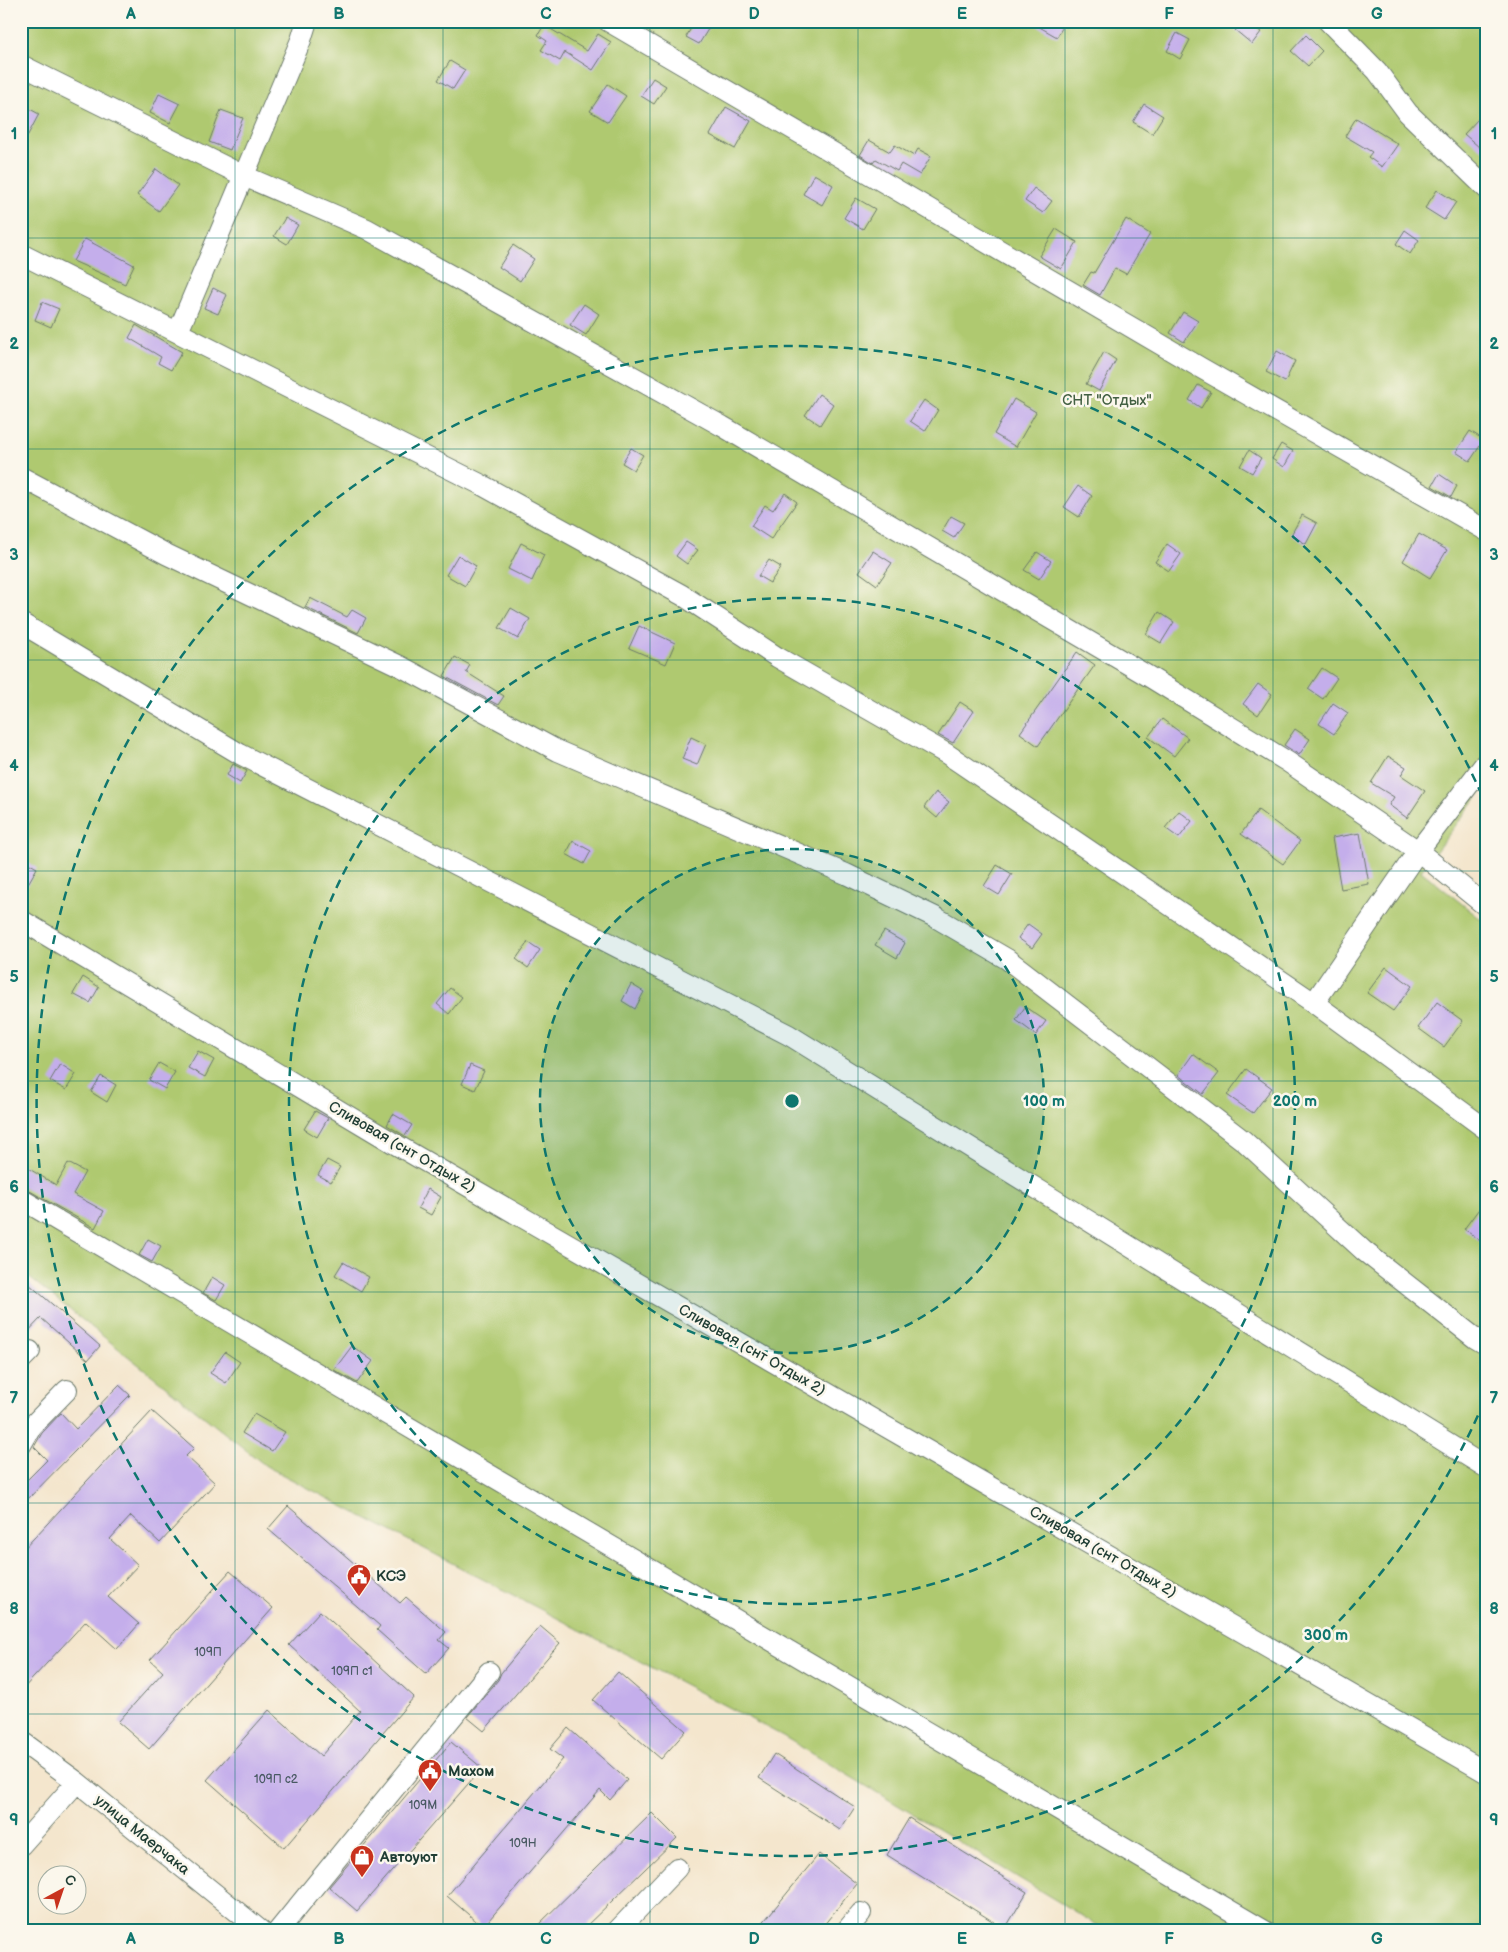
<svg xmlns="http://www.w3.org/2000/svg" width="1508" height="1952" viewBox="0 0 1508 1952" font-family="'Balsamiq Sans',sans-serif">
	<style>
		.green { fill: #afc96f; stroke: #678352 }
		.building { fill: #c4aeeb }
		.lines { fill: none; stroke-linecap: round; stroke-linejoin: round }
		.minor-casing { stroke: #6a786a; stroke-width: 22 }
		.minor { stroke: #fff; stroke-width: 20 }
		.grid { fill: none; stroke: #0f766e; stroke-width: 1; stroke-opacity: 0.55 }
		.ring { fill: none; stroke: #0f766e; stroke-width: 2.5; stroke-dasharray: 9 6 }
		.labels { text-anchor: middle; dominant-baseline: central; stroke-width: 5; stroke-linejoin: round; paint-order: stroke }
		.number-label { font-size: 12px; fill: #485962 }
		.park-label { font-size: 15px; fill: #436043; stroke: #fbf7ec }
		.street-label { font-size: 15px; fill: #1f3d34; stroke: #fbf7ec }
		.poi-label { font-size: 15px; font-weight: bold; fill: #1f3d34; stroke: #fbf7ec; text-anchor: start }
		.centre { fill: #0f766e; stroke: #fbf7ec; stroke-width: 2.5 }
		.ring-label { font-size: 15px; text-anchor: middle; font-weight: bold; fill: #0f766e; stroke: #fbf7ec; stroke-width: 5; stroke-linejoin: round; paint-order: stroke }
		.neatline { fill: none; stroke: #0f766e; stroke-width: 2 }
		.grid-label { font-size: 16px; text-anchor: middle; font-weight: bold; fill: #0f766e }
	</style>
	<rect width="100%" height="100%" fill="#fbf7ec"/>
	<filter id="ink" filterUnits="userSpaceOnUse"><feTurbulence type="fractalNoise" baseFrequency=".02" numOctaves="2"/><feDisplacementMap in="SourceGraphic" scale="10" xChannelSelector="R" yChannelSelector="G"/><feConvolveMatrix kernelMatrix="1 2 1 2 8 2 1 2 1" color-interpolation-filters="sRGB"/></filter>
	<filter id="wash" filterUnits="userSpaceOnUse"><feTurbulence type="fractalNoise" baseFrequency=".0096" numOctaves="4" result="noise"/><feDisplacementMap in="SourceGraphic" scale="20" xChannelSelector="R" yChannelSelector="G"/><feGaussianBlur stdDeviation="1.12" result="paint"/><feColorMatrix in="noise" values="0 0 0 0 0 0 0 0 0 0 0 0 0 0 0 0 0 1.4 0 .05"/><feComposite in="paint" operator="in"/></filter>
	<g filter="url(#wash)">
		<rect width="100%" height="100%" fill="#f4e6cd"/>
		<path class="green" d="M21 21H1487V784L1421 871 1487 924V1931H1107L783 1736 266 1466 21 1271Z"/>
		<g id="blocks">
			<path class="building" d="M695 21H702L710 26 699 44 686 37Z
				M1029 21H1066L1057 37Z
				M1242 21H1247L1261 32 1252 44 1235 30Z
				M544 25 587 51 598 34 611 42 593 70 565 52 560 61 541 50 547 41 538 35Z
				M1177 33 1190 40 1180 59 1167 51Z
				M1306 35 1322 51 1308 66 1291 51Z
				M450 61 465 70 453 89 438 80Z
				M653 78 666 86 654 104 641 96Z
				M608 84 626 96 608 122 590 111Z
				M159 94 180 104 170 123 150 113Z
				M21 104 39 114 21 148Z
				M1144 104 1163 116 1152 134 1133 122Z
				M726 107 751 121 735 149 710 135Z
				M221 110 243 118 230 150 209 142Z
				M1356 118 1398 144 1382 167 1368 157 1372 152 1345 136Z
				M1479 118 1487 125V154L1464 134Z
				M869 140 890 152 895 145 914 156 918 149 931 156 920 175 901 164 897 171 876 159 873 163 860 155Z
				M156 169 178 185 159 211 137 195Z
				M814 174 833 185 822 205 803 194Z
				M1034 188 1052 201 1043 213 1025 201Z
				M1437 190 1456 202 1444 220 1425 208Z
				M856 198 875 209 863 229 844 218Z
				M285 218 298 225 287 244 274 236Z
				M1126 219 1150 234 1126 274 1115 268 1100 295 1083 285 1091 272 1094 273Z
				M1056 229 1077 242 1061 269 1039 256Z
				M1405 230 1419 240 1410 254 1396 244Z
				M85 239 134 265 125 284 73 261Z
				M513 245 534 259 520 281 499 267Z
				M213 288 227 295 218 314 204 308Z
				M42 302 59 309 51 327 35 320Z
				M584 304 599 314 586 335 570 325Z
				M1183 312 1198 321 1184 342 1170 333Z
				M136 325 182 352 171 370 158 363 161 357 129 338Z
				M1277 351 1295 361 1285 382 1266 372Z
				M1104 352 1116 360 1099 391 1086 384Z
				M1198 385 1211 392 1201 408 1189 400Z
				M819 394 833 404 820 425 805 415Z
				M1014 399 1036 412 1016 447 994 434Z
				M924 400 938 410 925 431 910 421Z
				M1470 431 1484 440 1470 461 1456 452Z
				M1281 444 1293 451 1284 467 1272 459Z
				M631 448 643 455 634 470 622 463Z
				M1249 450 1261 458 1252 473 1240 466Z
				M1439 474 1457 486 1451 497 1432 486Z
				M1078 486 1092 496 1079 517 1064 507Z
				M785 493 797 502 771 539 751 526 765 505 773 510Z
				M1302 515 1317 523 1306 544 1291 535Z
				M951 516 964 523 954 538 942 531Z
				M1419 534 1447 550 1430 578 1403 561Z
				M686 542 698 550 687 564 676 556Z
				M521 543 544 555 532 581 508 569Z
				M1167 544 1181 554 1169 571 1155 562Z
				M873 551 892 563 877 585 859 572Z
				M1037 552 1051 561 1039 579 1024 570Z
				M458 555 476 566 465 586 446 575Z
				M769 560 781 567 770 583 758 576Z
				M310 598 347 617 352 610 366 618 358 633 305 607Z
				M511 608 530 619 518 639 499 628Z
				M1159 612 1174 622 1161 643 1146 634Z
				M639 626 675 643 666 664 629 648Z
				M1077 652 1095 665 1038 746 1020 733Z
				M455 657 470 665 466 672 504 696 498 705 444 676Z
				M1322 668 1337 678 1323 699 1308 689Z
				M1258 684 1272 694 1258 715 1243 704Z
				M960 702 974 711 953 743 938 735Z
				M1333 703 1348 713 1334 734 1319 724Z
				M1162 719 1188 738 1174 756 1148 737Z
				M1295 729 1310 739 1299 755 1284 745Z
				M691 737 706 744 697 765 682 759Z
				M1388 756 1406 767 1401 775 1425 791 1407 818 1389 805 1394 797 1371 783Z
				M233 764 247 771 240 783 227 775Z
				M936 792 949 802 937 818 924 807Z
				M1258 810 1300 841 1283 864 1241 834Z
				M1179 811 1192 821 1179 838 1165 828Z
				M1360 833 1369 884 1341 889 1332 838Z
				M573 841 591 851 584 864 566 854Z
				M21 859 37 868 21 896Z
				M997 865 1012 874 999 895 984 886Z
				M1028 924 1042 934 1032 948 1018 938Z
				M884 931 905 943 897 958 875 945Z
				M528 942 540 950 528 968 516 959Z
				M1386 967 1412 986 1393 1011 1367 993Z
				M83 977 99 987 90 1003 73 994Z
				M631 984 644 992 635 1009 622 1001Z
				M450 988 462 997 449 1014 437 1004Z
				M1437 1002 1463 1021 1444 1047 1418 1028Z
				M1025 1007 1046 1021 1036 1035 1016 1020Z
				M198 1051 214 1060 205 1077 188 1068Z
				M1193 1054 1219 1073 1203 1094 1178 1075Z
				M159 1063 175 1072 165 1089 149 1080Z
				M60 1064 76 1074 66 1090 50 1081Z
				M470 1065 484 1071 475 1090 462 1084Z
				M1246 1069 1272 1088 1253 1113 1227 1095Z
				M101 1076 116 1085 107 1102 91 1092Z
				M315 1111 328 1118 317 1137 304 1129Z
				M393 1114 412 1125 405 1136 387 1125Z
				M327 1160 340 1167 331 1182 318 1175Z
				M68 1163 85 1172 73 1194 104 1211 95 1228 21 1186V1164L56 1185Z
				M428 1189 441 1197 431 1215 418 1208Z
				M1487 1198V1246L1464 1229Z
				M148 1239 161 1246 152 1262 139 1255Z
				M343 1262 369 1277 361 1291 335 1275Z
				M21 1277 100 1346 88 1360 41 1318 21 1339Z
				M212 1277 225 1285 216 1300 203 1293Z
				M352 1346 373 1361 357 1383 334 1370Z
				M225 1352 240 1362 226 1383 210 1373Z
				M119 1385 130 1395 21 1506V1486L47 1460 34 1447 42 1433 61 1413 76 1429Z
				M152 1411 194 1448 186 1456 215 1483 160 1543 131 1516 110 1539 138 1565 108 1597 139 1624 117 1649 86 1621 21 1691V1552Z
				M254 1414 285 1432 272 1451 242 1433Z
				M288 1506 400 1603 406 1597 446 1632 439 1640 449 1648 426 1674 377 1630 380 1626 268 1529Z
				M230 1571 273 1608 149 1749 118 1722 163 1672 150 1660Z
				M320 1611 414 1697 284 1848 207 1780 269 1710 321 1756 360 1711 289 1645Z
				M540 1626 560 1643 484 1731 467 1717 498 1680 501 1673Z
				M618 1672 686 1731 661 1759 593 1700Z
				M568 1728 627 1780 610 1800 600 1790 483 1927 447 1896 563 1759 550 1749Z
				M451 1742 482 1768 357 1911 329 1887Z
				M774 1754 855 1807 840 1830 759 1778Z
				M652 1813 677 1838 581 1931H532Z
				M909 1818 1027 1892 1005 1929 887 1855Z
				M819 1854 857 1884 819 1931H756Z"/>
		</g>
	</g>
	<g filter="url(#ink)">
		<use href="#blocks" fill-opacity="0" stroke="#6a786a" stroke-width="1"/>
		<g class="lines">
			<defs>
				<path id="minor" d="M608 21 1201 368 1487 531
					M1328 21 1377 71 1408 113 1487 189
					M21 65 244 176 367 229 722 426 1148 676 1288 762 1418 851 1487 907
					M21 254 480 484 682 595 777 657 947 754 1314 1003 1487 1130
					M178 332 301 40 307 21
					M21 477 166 554 402 667 558 751 846 874 935 917 1007 959 1244 1141 1364 1251 1475 1338 1487 1345
					M21 623 240 754 789 1035 1487 1468
					M21 920 395 1144 1487 1773
					M1314 1003 1418 851 1487 761
					M21 1199 1265 1931
					M21 1360 30 1351
					M21 1445 32 1426 67 1390
					M21 1741 77 1782 261 1931
					M21 1845 77 1782
					M278 1931 489 1672
					M617 1931 677 1868
					M846 1931 861 1913"/>
			</defs>
			<use href="#minor" class="minor-casing"/>
			<use href="#minor" class="minor"/>
		</g>
	</g>
	<path class="grid" d="M235 21V1931M443 21V1931M650 21V1931M858 21V1931M1065 21V1931M1273 21V1931M21 238H1487M21 449H1487M21 660H1487M21 871H1487M21 1081H1487M21 1292H1487M21 1503H1487M21 1714H1487"/>
	<circle cx="792" cy="1101" r="252" fill="#0f766e" fill-opacity=".12"/>
	<g class="ring">
		<circle cx="792" cy="1101" r="252"/>
		<circle cx="792" cy="1101" r="503"/>
		<path d="M1484 1402A755 755 0 1 1 1484 800"/>
	</g>
	<defs>
		<symbol id="civic-pin" viewBox="-11 -11 22 30"><path d="M0 17L-7.5 6A9.5 9.5 0 1 1 7.5 6Z" fill="#c8321e" stroke="#fbf7ec"/><path d="M-.6-6.5H3V-4.5H.6V-3L4-1V1h2V6H-6V1h2V-1L-.6-3ZM-1.2 2.5V6h2.4V2.5Z" fill="#fff"/></symbol>
		<symbol id="shop-pin" viewBox="-11 -11 22 30"><path d="M0 17L-7.5 6A9.5 9.5 0 1 1 7.5 6Z" fill="#c8321e" stroke="#fbf7ec"/><path d="M-5-2.5h2.3a2.7 3.5 0 0 1 5.4 0H5L5.5 6h-11ZM-1.5-2.5h3a1.5 2.3 0 0 0-3 0Z" fill="#fff"/></symbol>
	</defs>
	<g fill-rule="evenodd">
		<use href="#civic-pin" x="345" y="1562" width="28" height="38"/>
		<use href="#civic-pin" x="416" y="1757" width="28" height="38"/>
		<use href="#shop-pin" x="348" y="1843" width="28" height="38"/>
	</g>
	<g class="labels">
		<g class="number-label">
			<text x="208" y="1652">109П</text>
			<text x="352" y="1671">109П с1</text>
			<text x="276" y="1779">109П с2</text>
			<text x="423" y="1805">109М</text>
			<text x="523" y="1843">109Н</text>
		</g>
		<g class="park-label">
			<text x="1107" y="400">СНТ "Отдых"</text>
		</g>
		<g class="street-label">
			<text transform="translate(402 1147) rotate(30)">Сливовая (снт Отдых 2)</text>
			<text transform="translate(752 1350) rotate(30)">Сливовая (снт Отдых 2)</text>
			<text transform="translate(1103 1552) rotate(30)">Сливовая (снт Отдых 2)</text>
			<text transform="translate(142 1835) rotate(39)">улица Маерчака</text>
		</g>
		<g class="poi-label">
			<text x="376" y="1576">КСЭ</text>
			<text x="448" y="1771">Махом</text>
			<text x="380" y="1857">Автоуют</text>
		</g>
	</g>
	<circle cx="792" cy="1101" r="8" class="centre"/>
	<g class="ring-label">
		<text x="1044" y="1106">100 m</text>
		<text x="1295" y="1106">200 m</text>
		<text x="1326" y="1640">300 m</text>
	</g>
	<rect width="1508" height="1952" fill="none" stroke="#fbf7ec" stroke-width="55"/>
	<g transform="translate(62 1890) rotate(40)"><circle r="24" fill="#fbf7ec" stroke="#a3ada2"/>
	<path d="M0-4L9 19L0 12L-9 19Z" fill="#c8321e"/>
	<text y="-8" font-size="14" font-weight="bold" text-anchor="middle" fill="#1f3d34">С</text>
	</g>
	<rect x="28" y="28" width="1452" height="1896" class="neatline"/>
	<g class="grid-label">
		<text x="131" y="19">A</text>
		<text x="339" y="19">B</text>
		<text x="546" y="19">C</text>
		<text x="754" y="19">D</text>
		<text x="962" y="19">E</text>
		<text x="1169" y="19">F</text>
		<text x="1377" y="19">G</text>
		<text x="14" y="139">1</text>
		<text x="1494" y="139">1</text>
		<text x="14" y="349">2</text>
		<text x="1494" y="349">2</text>
		<text x="14" y="560">3</text>
		<text x="1494" y="560">3</text>
		<text x="14" y="771">4</text>
		<text x="1494" y="771">4</text>
		<text x="14" y="982">5</text>
		<text x="1494" y="982">5</text>
		<text x="14" y="1192">6</text>
		<text x="1494" y="1192">6</text>
		<text x="14" y="1403">7</text>
		<text x="1494" y="1403">7</text>
		<text x="14" y="1614">8</text>
		<text x="1494" y="1614">8</text>
		<text x="14" y="1825">9</text>
		<text x="1494" y="1825">9</text>
		<text x="131" y="1944">A</text>
		<text x="339" y="1944">B</text>
		<text x="546" y="1944">C</text>
		<text x="754" y="1944">D</text>
		<text x="962" y="1944">E</text>
		<text x="1169" y="1944">F</text>
		<text x="1377" y="1944">G</text>
	</g>
</svg>
